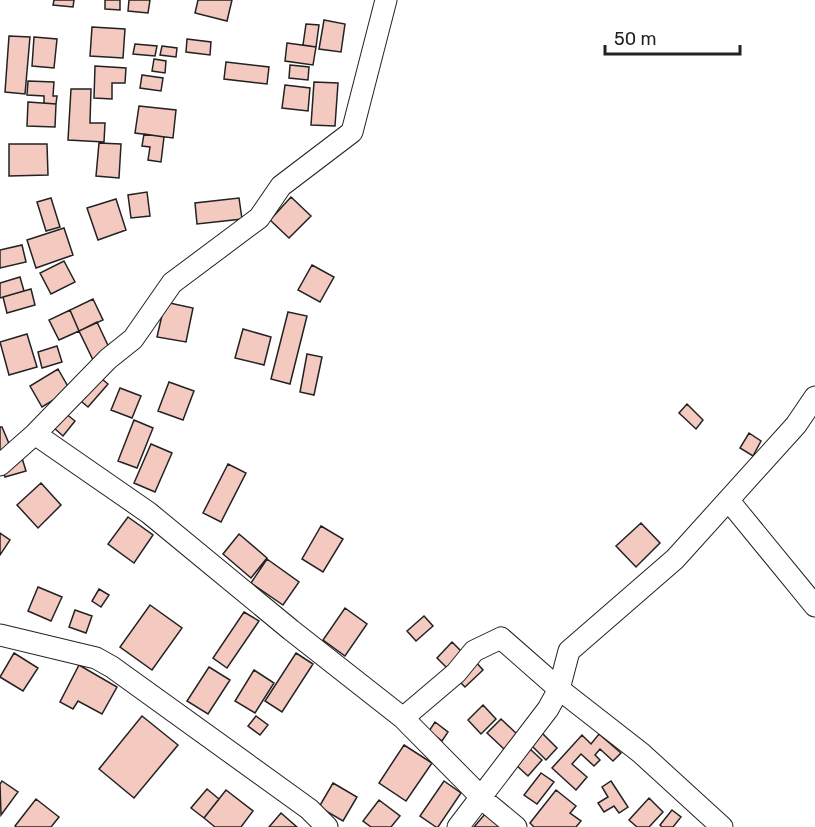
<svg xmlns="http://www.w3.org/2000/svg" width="815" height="827" viewBox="0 0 815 827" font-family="Rubik,sans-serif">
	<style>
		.building { fill: #f3c9c0; stroke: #222; stroke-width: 1.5 }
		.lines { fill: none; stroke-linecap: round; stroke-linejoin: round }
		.minor-casing { stroke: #222; stroke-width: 23 }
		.minor { stroke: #fff; stroke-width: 21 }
	</style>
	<rect width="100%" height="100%" fill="#fff"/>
	<path class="building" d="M54 0H74L73 7 53 5Z
		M105 0H120V10L105 9Z
		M129 0H150L148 13 128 11Z
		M198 0H232L227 21 195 13Z
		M324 20 345 24 341 52 319 49Z
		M306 24 319 25 316 47 303 45Z
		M92 27 125 29 123 58 90 56Z
		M9 36 30 37 25 94 5 92Z
		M34 37 57 39 54 68 32 66Z
		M187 39 211 42 210 55 186 52Z
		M287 43 316 47 313 65 285 61Z
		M135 44 157 46 155 56 133 54Z
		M162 46 177 48 176 57 160 55Z
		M154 59 166 61 165 73 152 71Z
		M226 62 269 67 267 84 224 79Z
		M290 65 309 67 308 80 289 78Z
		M95 66 126 68 125 83H112V99L94 98Z
		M142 75 163 78 161 91 140 88Z
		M28 81 54 82 53 96H57L56 104 44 103V96L27 95Z
		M314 82 338 83 335 126 311 125Z
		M285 85 310 88 308 111 282 108Z
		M71 89H91L90 123H105L104 142 68 140Z
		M28 102 56 104 55 127 27 126Z
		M139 106 176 110 173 138 135 133Z
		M144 134 164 137 161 162 148 160 150 147 142 146Z
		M99 143 121 144 119 178 96 176Z
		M9 144H47L48 175 9 176Z
		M147 192 150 216 131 218 128 195Z
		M291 197 311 216 289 238 270 220Z
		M51 198 60 227 46 231 37 202Z
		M239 198 242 219 197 224 195 203Z
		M116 199 126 230 98 240 87 208Z
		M64 228 73 255 36 268 27 240Z
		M22 245 26 262 0 268V250Z
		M64 261 75 282 51 294 40 273Z
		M312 265 334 277 320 302 298 290Z
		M20 277 24 291 0 298V283Z
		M31 289 35 305 7 313 3 297Z
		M93 299 103 320 79 331 70 310Z
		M165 302 193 308 186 342 157 337Z
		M70 310 79 331 59 340 49 320Z
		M288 312 307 316 290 384 271 379Z
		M97 322 112 354 94 362 79 331Z
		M243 329 271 337 264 365 235 358Z
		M27 334 37 367 9 375 0 342Z
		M57 346 62 362 42 368 38 352Z
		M307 354 322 357 314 395 300 392Z
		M58 369 70 390 42 407 30 386Z
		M96 374 108 384 88 407 76 397Z
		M169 382 194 391 183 420 158 411Z
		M120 388 141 396 132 418 111 410Z
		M687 404 703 420 696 429 679 413Z
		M65 413 75 421 63 436 53 427Z
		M134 420 153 428 137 468 118 461Z
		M0 427H2L10 446 0 451Z
		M749 433 761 441 753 456 740 448Z
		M151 444 172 453 155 492 134 483Z
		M22 458 26 471 5 477 1 464Z
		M228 464 246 473 221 522 203 513Z
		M41 483 61 505 38 528 17 505Z
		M128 517 153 535 134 563 108 544Z
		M641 523 660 543 636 567 616 546Z
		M321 526 343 539 323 572 302 559Z
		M0 533 10 540 0 555Z
		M239 534 267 558 251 578 223 554Z
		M267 559 299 582 283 605 251 583Z
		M38 587 62 597 51 621 28 611Z
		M99 589 109 595 101 607 92 601Z
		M150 605 182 628 152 670 120 647Z
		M345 608 367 624 345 656 323 640Z
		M75 610 92 616 86 633 69 627Z
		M244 612 259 621 227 668 213 658Z
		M424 616 433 626 416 641 407 631Z
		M452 642 462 652 447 668 437 658Z
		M14 653 38 668 23 691 0 677Z
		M296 653 313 664 282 712 265 701Z
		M475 661 483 670 465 687 457 679Z
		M79 665 117 687 102 714 78 701 73 709 60 702Z
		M209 667 230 680 208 714 187 701Z
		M254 670 274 683 255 713 235 701Z
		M483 705 496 719 481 734 468 720Z
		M142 716 178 745 134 798 99 769Z
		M256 716 268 725 260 735 248 726Z
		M501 719 518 735 505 750 487 733Z
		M435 722 448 732 442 741 429 731Z
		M542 733 557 748 546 760 531 745Z
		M599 734 621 753 613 761 600 749 595 755 600 760 594 766 581 754 572 764 587 777 576 790 552 768 582 735 591 744Z
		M404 745 432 763 406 801 379 783Z
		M530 749 542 760 528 776 516 765Z
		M541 773 554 782 537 804 524 795Z
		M2 781 18 792 1 815 0 784Z
		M444 781 461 793 438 827H436L420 816Z
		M611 781 628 807 619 813 614 806 604 812 598 803 608 797 602 787Z
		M333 783 357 797 343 821 319 807Z
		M207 789 219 799 204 818 191 808Z
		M226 790 253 811 241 827H215L204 818Z
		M556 790 576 806 570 813 581 821 576 827H534L530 823Z
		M649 798 663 812 649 827H637L629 820Z
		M36 799 59 817 51 827H16L15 826Z
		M379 800 400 816 391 827H371L363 821Z
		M672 810 681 817 673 827H662L660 825Z
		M281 813 297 827H269Z
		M485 814 502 827H474Z"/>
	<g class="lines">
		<defs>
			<path id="minor" d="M35 434 149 513 291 630 403 718 487 803 516 827
				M0 465 35 434 108 359 133 339 172 283 259 218 281 186 352 132 386 0
				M729 501 815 606
				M0 635 96 658 112 667 309 809 327 827
				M403 718 456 673 474 651 501 638 559 689 641 753 722 827
				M458 827 548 709 559 689 569 651 675 559 796 425 815 397"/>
		</defs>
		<use href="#minor" class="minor-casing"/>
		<use href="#minor" class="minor"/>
	</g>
	<path d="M605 45v9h135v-9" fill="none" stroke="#222222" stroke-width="3"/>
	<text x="614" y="45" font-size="18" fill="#222222" stroke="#ffffff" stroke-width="4.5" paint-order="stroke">50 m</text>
</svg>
